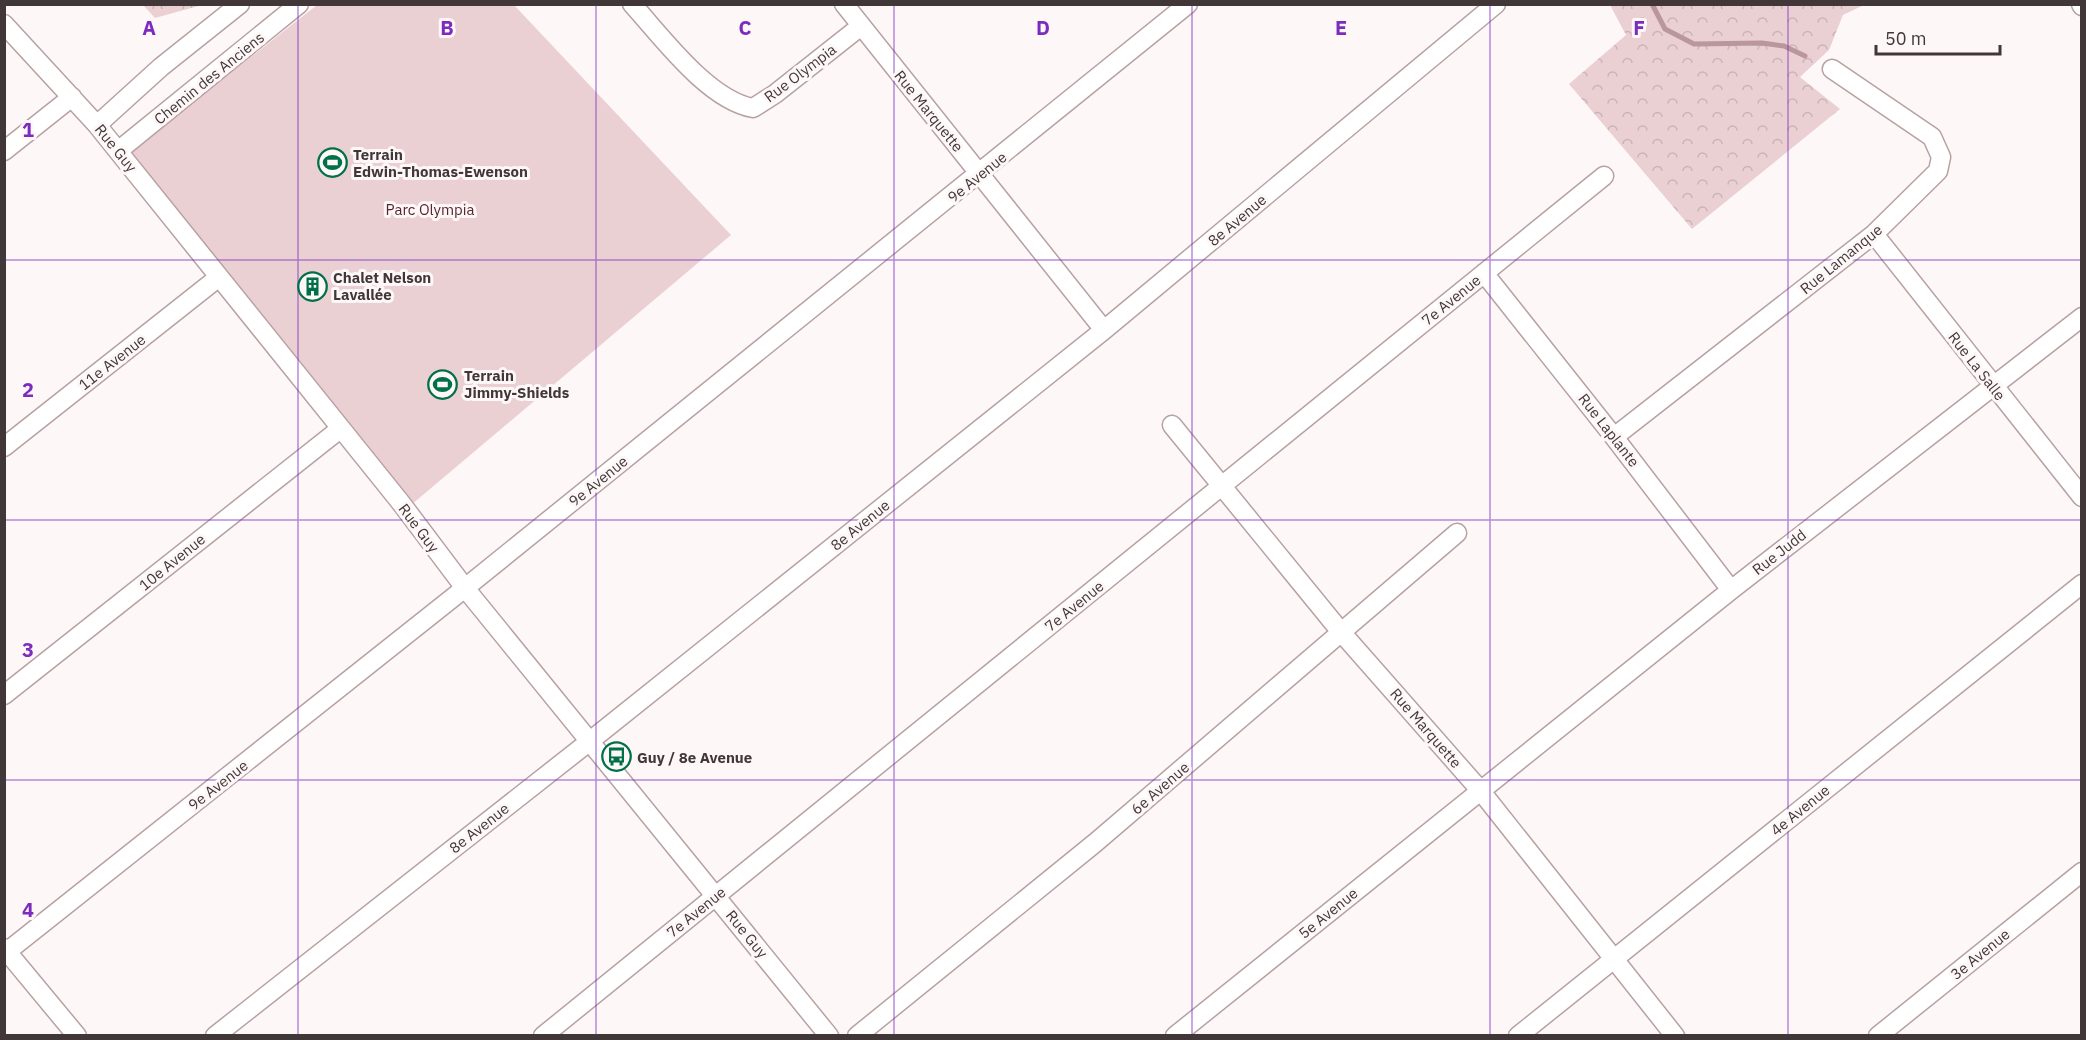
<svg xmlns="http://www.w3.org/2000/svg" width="2086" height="1040" viewBox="0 0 2086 1040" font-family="'IBM Plex Sans',sans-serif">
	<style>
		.forest { fill: url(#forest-crowns) }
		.park { fill: #ead0d3 }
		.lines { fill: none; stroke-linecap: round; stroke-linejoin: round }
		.stream { stroke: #ba979b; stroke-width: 5 }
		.street-casing { stroke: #b8a1a3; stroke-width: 21 }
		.street { stroke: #fff; stroke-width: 18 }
		.grid { fill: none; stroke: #7b2cbf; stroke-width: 1.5; stroke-opacity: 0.55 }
		.labels { text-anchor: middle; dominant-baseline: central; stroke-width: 6; stroke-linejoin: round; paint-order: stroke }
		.street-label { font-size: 15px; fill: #413738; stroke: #fdf7f8 }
		.poi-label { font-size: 15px; font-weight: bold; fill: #413738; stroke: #fdf7f8; text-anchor: start }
		.park-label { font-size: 15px; fill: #56262f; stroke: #fdf7f8 }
		.grid-label { font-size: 20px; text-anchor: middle; font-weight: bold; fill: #7b2cbf; stroke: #fdf7f8; stroke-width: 6; stroke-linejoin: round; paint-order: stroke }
	</style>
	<defs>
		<pattern id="forest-crowns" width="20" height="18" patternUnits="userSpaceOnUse" patternTransform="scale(1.5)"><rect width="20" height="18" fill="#ead0d3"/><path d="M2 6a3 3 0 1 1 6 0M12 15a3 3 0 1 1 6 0" fill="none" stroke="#cab3b6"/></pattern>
	</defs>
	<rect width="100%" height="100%" fill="#fdf7f8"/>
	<path class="forest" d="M143 5H202L155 18Z
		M1610 5H1864L1843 15 1829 50 1800 77 1840 109 1692 229 1569 84 1626 35Z"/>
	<path class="park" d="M317 5H514L731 235 411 505 127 154Z"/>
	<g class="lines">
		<path class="stream" d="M1652 4 1665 29 1694 44 1762 43 1784 46 1805 56"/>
		<defs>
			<path id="street" d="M632 4C662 37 708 100 753 108L775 94 861 26
				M844 4 1104 330
				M2081 4 2082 6
				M4 24 97 125 401 503 465 588 829 1036
				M97 125 161 67 240 4
				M4 151 72 97
				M118 151 299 4
				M1874 234 2082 497
				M1484 273 1614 437 1731 590
				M1172 425 1341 632 1480 790 1675 1036
				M1614 437 1874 234 1938 171 1941 157 1932 137 1832 69
				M4 447 219 277
				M4 695 340 429
				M4 948 77 1036
				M4 954 465 588 1188 4
				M215 1036 590 741 1104 330 1496 4
				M543 1036 1604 176
				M857 1036 1095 843 1457 533
				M1175 1036 1731 590 2082 317
				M1518 1036 2082 584
				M1878 1036 2082 872"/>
		</defs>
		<use href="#street" class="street-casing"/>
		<use href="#street" class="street"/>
	</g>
	<path class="grid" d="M298 4V1036M596 4V1036M894 4V1036M1192 4V1036M1490 4V1036M1788 4V1036M4 260H2082M4 520H2082M4 780H2082"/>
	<defs>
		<symbol id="stadium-ring" viewBox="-11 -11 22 22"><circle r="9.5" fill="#fdf7f8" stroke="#007049" stroke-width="1.5"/><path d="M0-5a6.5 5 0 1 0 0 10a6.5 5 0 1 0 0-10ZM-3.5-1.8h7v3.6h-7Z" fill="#007049"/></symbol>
		<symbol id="building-ring" viewBox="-11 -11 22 22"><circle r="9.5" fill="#fdf7f8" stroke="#007049" stroke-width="1.5"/><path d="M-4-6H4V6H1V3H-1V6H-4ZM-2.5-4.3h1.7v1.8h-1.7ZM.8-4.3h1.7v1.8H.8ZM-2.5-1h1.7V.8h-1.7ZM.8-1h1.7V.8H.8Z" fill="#007049"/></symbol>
		<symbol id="bus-ring" viewBox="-11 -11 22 22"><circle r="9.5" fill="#fdf7f8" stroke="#007049" stroke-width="1.5"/><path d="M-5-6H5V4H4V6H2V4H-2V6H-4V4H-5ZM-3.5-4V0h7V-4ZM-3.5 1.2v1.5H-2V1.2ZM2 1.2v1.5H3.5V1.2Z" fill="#007049"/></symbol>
	</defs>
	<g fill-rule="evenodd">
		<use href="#stadium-ring" x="316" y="146" width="33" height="33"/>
		<use href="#building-ring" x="296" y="270" width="33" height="33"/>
		<use href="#stadium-ring" x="426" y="368" width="33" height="33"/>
		<use href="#bus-ring" x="600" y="740" width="33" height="33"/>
	</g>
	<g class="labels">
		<g class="street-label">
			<text transform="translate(800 73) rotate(-37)">Rue Olympia</text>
			<text transform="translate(209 78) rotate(-39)">Chemin des Anciens</text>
			<text transform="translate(929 111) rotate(51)">Rue Marquette</text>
			<text transform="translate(116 148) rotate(51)">Rue Guy</text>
			<text transform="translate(977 177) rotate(-39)">9e Avenue</text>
			<text transform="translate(1237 220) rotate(-40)">8e Avenue</text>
			<text transform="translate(1841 259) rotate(-39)">Rue Lamanque</text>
			<text transform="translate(1451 300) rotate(-39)">7e Avenue</text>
			<text transform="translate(112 362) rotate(-38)">11e Avenue</text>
			<text transform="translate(1977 366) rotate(52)">Rue La Salle</text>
			<text transform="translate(1609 430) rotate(52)">Rue Laplante</text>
			<text transform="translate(598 481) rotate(-39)">9e Avenue</text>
			<text transform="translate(860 525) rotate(-39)">8e Avenue</text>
			<text transform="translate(419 528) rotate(53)">Rue Guy</text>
			<text transform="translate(1779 552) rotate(-38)">Rue Judd</text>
			<text transform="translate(172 562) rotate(-39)">10e Avenue</text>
			<text transform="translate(1074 606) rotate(-39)">7e Avenue</text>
			<text transform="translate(1426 728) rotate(49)">Rue Marquette</text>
			<text transform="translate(218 785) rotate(-38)">9e Avenue</text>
			<text transform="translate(1160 788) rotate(-41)">6e Avenue</text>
			<text transform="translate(1800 810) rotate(-39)">4e Avenue</text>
			<text transform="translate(479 828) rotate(-38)">8e Avenue</text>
			<text transform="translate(696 912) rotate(-39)">7e Avenue</text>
			<text transform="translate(1328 913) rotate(-39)">5e Avenue</text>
			<text transform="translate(747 934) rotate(51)">Rue Guy</text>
			<text transform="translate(1980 954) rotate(-39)">3e Avenue</text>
		</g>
		<g class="poi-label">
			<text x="353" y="154">Terrain<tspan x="353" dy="17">Edwin-Thomas-Ewenson</tspan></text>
			<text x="333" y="277">Chalet Nelson<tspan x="333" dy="17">Lavallée</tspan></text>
			<text x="464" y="375">Terrain<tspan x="464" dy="17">Jimmy-Shields</tspan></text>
			<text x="637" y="757">Guy / 8e Avenue</text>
		</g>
		<g class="park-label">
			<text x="430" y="209">Parc Olympia</text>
		</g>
	</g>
	<g class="grid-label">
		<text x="149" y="35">A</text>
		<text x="447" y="35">B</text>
		<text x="745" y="35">C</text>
		<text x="1043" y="35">D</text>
		<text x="1341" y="35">E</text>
		<text x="1639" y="35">F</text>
		<text x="28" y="137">1</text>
		<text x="28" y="397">2</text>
		<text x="28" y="657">3</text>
		<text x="28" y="917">4</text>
	</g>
	<rect width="2086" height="1040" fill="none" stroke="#413738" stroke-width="12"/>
	<path d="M1876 45v9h124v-9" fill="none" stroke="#413738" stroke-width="3"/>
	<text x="1885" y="45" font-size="18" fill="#413738" stroke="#fdf7f8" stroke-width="4.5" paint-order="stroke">50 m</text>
</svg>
